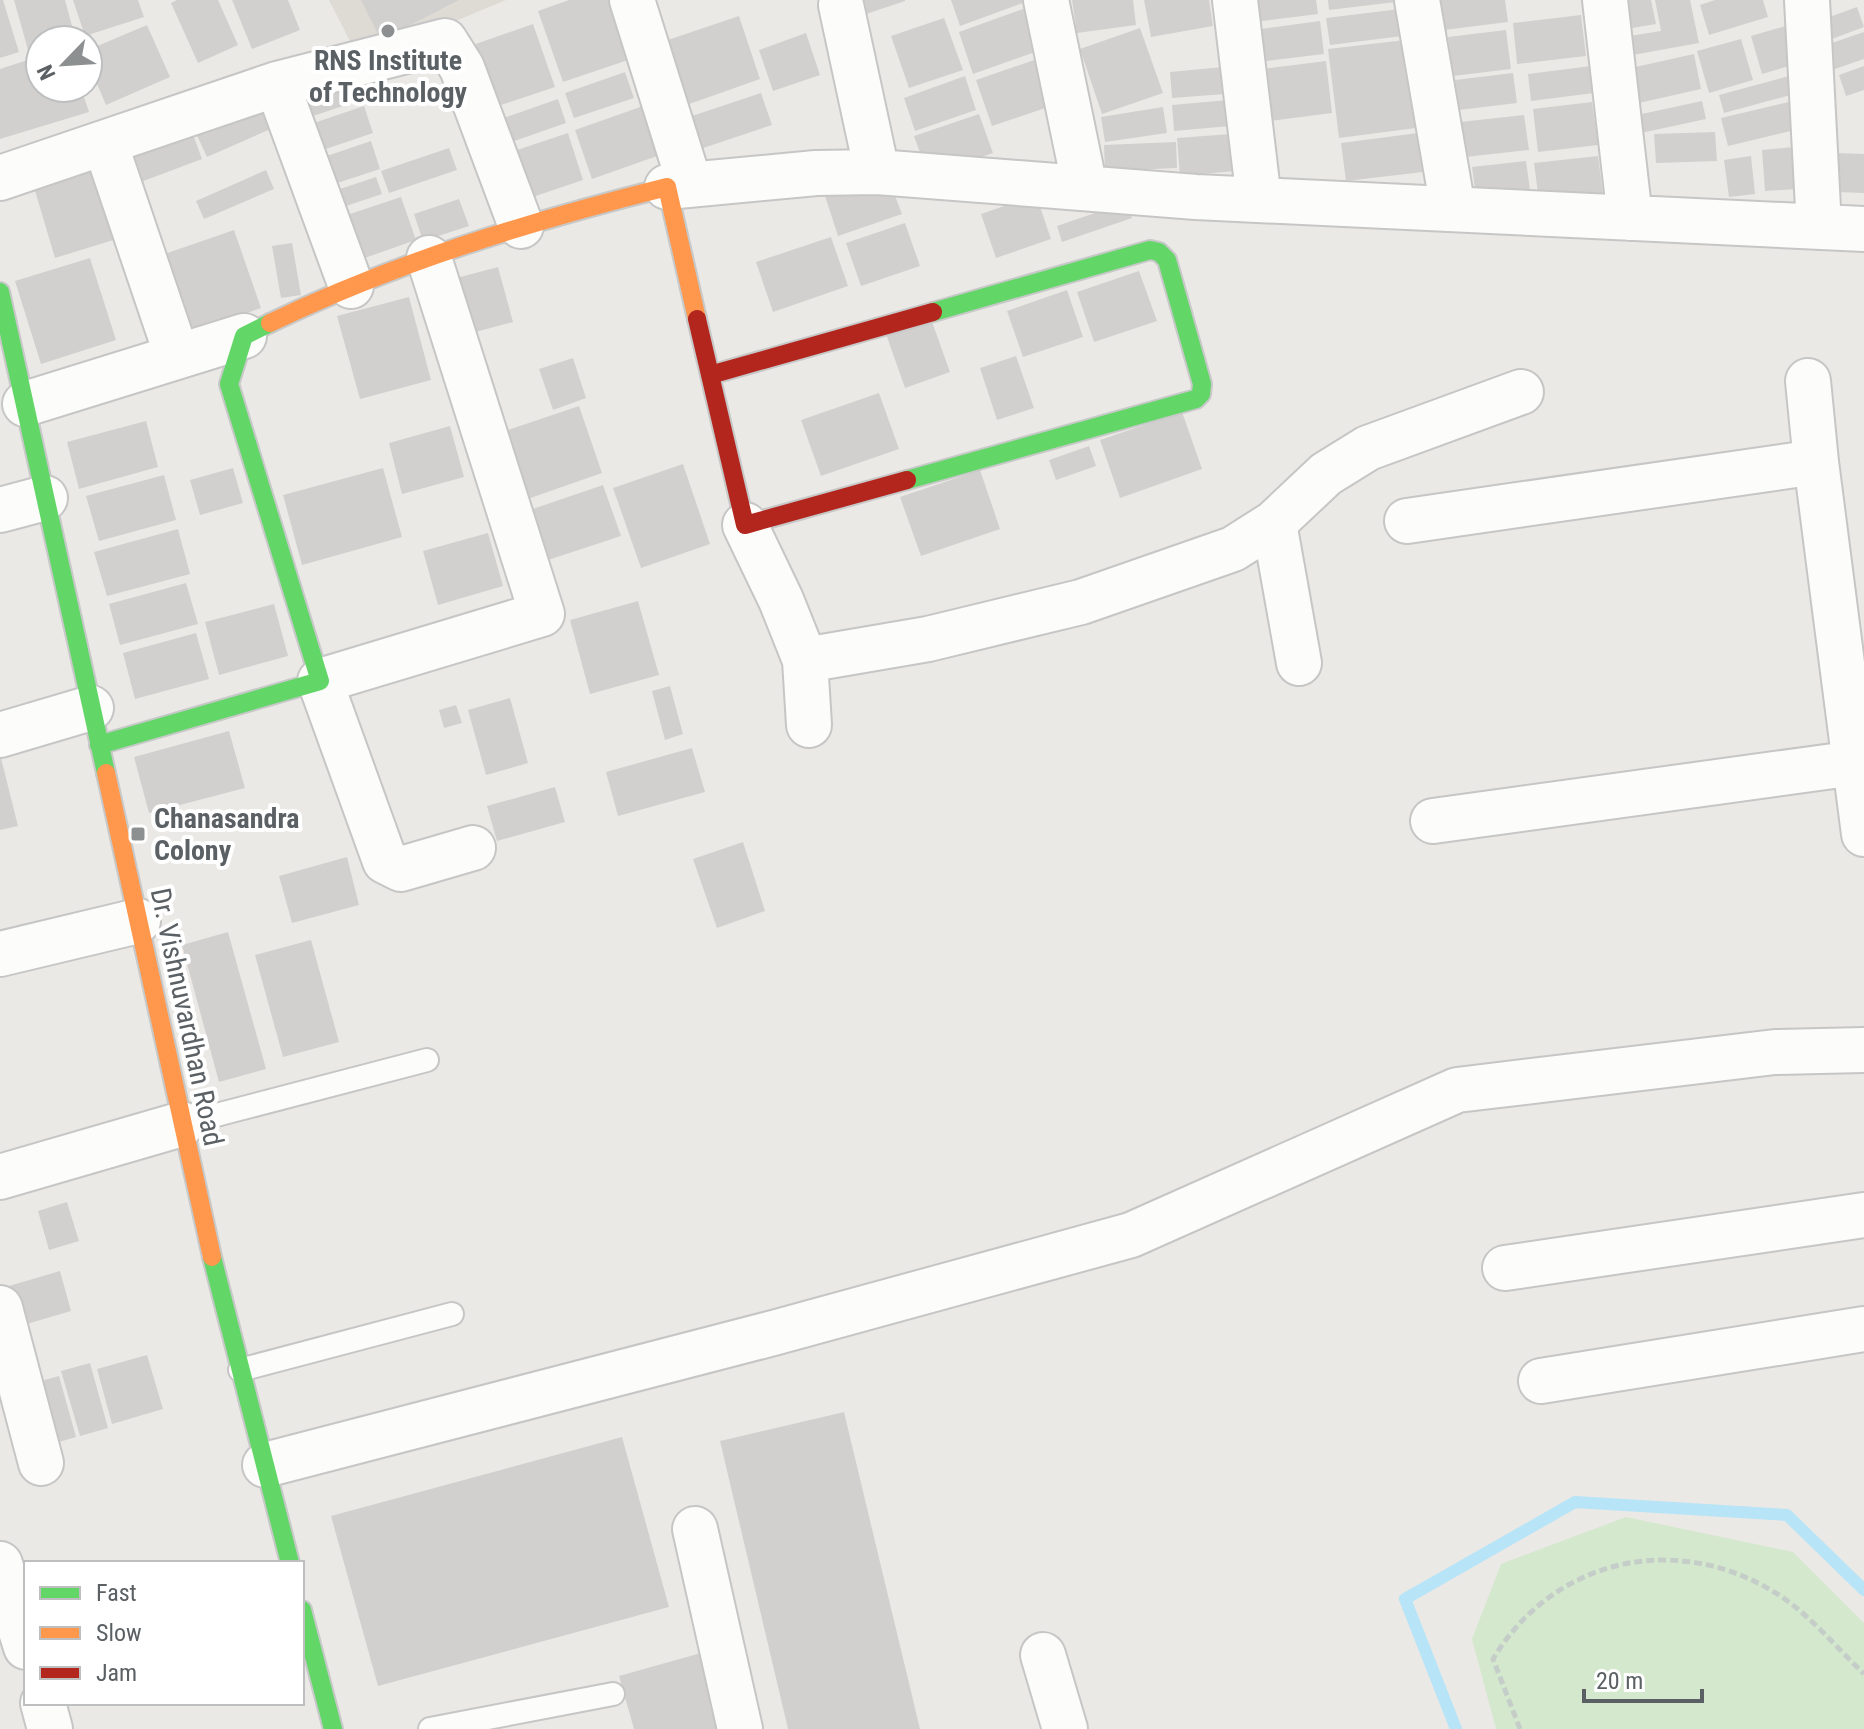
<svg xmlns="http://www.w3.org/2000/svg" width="1864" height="1729" viewBox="0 0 1864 1729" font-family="'Roboto Condensed',sans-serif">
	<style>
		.education { fill: #dedbd5 }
		.green { fill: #d4e8ce }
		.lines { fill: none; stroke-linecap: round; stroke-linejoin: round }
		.stream { stroke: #b7e4f7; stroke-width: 12 }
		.building { fill: #d2d0ce }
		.lane-casing { stroke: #c6c6c6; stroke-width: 26 }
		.street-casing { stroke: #c6c6c6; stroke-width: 48 }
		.fast-casing { stroke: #c7c8c8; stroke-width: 22 }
		.slow-casing { stroke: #c7c8c8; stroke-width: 22 }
		.jam-casing { stroke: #c7c8c8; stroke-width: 22 }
		.path { stroke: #c5cdc8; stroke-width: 5; stroke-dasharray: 8 4; stroke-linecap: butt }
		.lane { stroke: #fcfcfb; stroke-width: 22 }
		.street { stroke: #fcfcfb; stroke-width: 44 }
		.fast { stroke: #63d668; stroke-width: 18 }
		.slow { stroke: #ff974d; stroke-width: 18 }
		.jam { stroke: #b3261e; stroke-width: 18 }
		.poi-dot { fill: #8d9091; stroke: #fff; stroke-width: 3 }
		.labels { text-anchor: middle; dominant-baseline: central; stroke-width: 8; stroke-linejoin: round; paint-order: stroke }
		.poi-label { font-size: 28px; font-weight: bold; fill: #5a6064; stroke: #fff }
		.street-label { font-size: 28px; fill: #5a6064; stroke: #fff }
	</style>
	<rect width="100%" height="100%" fill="#ebe9e5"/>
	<path class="education" d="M329 0H506L360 61Z"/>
	<path class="green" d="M1626 1517 1793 1552 1864 1623V1729H1496L1472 1639 1501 1564Z"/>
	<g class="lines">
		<path class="stream" d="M1456 1729 1405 1599 1575 1502 1787 1515 1864 1590"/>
	</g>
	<path class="building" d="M0 0H3L19 52 0 58Z
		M14 0H65L75 37 63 40H40V46L28 50Z
		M73 0H138L144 17 85 36Z
		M177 0H218L238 45 198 63 171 3Z
		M232 0H288L300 30 252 49Z
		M361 0H459L381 40Z
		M569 0H614L634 58 563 82 538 11Z
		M854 0H905V1L860 16Z
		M951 0H1031L960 26Z
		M1072 0H1133L1136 25 1077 33Z
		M1144 0H1209L1213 26 1151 37Z
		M1252 0H1316L1318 14 1254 22Z
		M1328 0H1396V2L1329 10Z
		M1432 0H1505L1508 22 1436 31Z
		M1614 0H1651L1656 24 1620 30Z
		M1655 0H1690L1699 43 1627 56 1624 37 1661 31Z
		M1715 0H1763L1768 17 1709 35 1700 5Z
		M1857 7 1864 27 1821 43 1813 23Z
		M1026 8 1041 50 973 74 959 32Z
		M1400 9 1403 36 1330 45 1326 18Z
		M1581 15 1586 56 1517 64 1513 23Z
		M739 16 760 79 678 108 656 44Z
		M944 18 963 70 909 88 891 36Z
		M1320 21 1324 54 1258 62 1254 30Z
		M533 24 555 87 492 108 470 46Z
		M147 25 170 77 106 105 88 63V50Z
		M1789 25 1800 63 1762 74 1751 36Z
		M1140 28 1163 93 1102 114 1080 49Z
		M1506 30 1511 69 1453 76 1448 37Z
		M1864 32V59L1829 71 1820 47Z
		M806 33 820 75 773 91 759 50Z
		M1741 39 1753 80 1709 93 1697 51Z
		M1405 40 1416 128 1339 138 1328 49Z
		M1694 54 1701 89 1639 103 1631 68Z
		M40 56V88H81L89 112 0 139V69Z
		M1046 56 1063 102 992 126 976 80Z
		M1326 61 1332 113 1262 122 1255 70Z
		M1591 66 1594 93 1531 101 1528 74Z
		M1864 66V90L1846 96 1839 75Z
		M1223 67 1225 94 1172 98 1170 72Z
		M354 71 364 99 307 118 297 90Z
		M625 72 634 98 574 118 565 93Z
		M1513 73 1517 103 1459 110 1455 80Z
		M1793 75 1798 93 1724 113 1719 95Z
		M965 76 976 110 915 131 904 98Z
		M761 93 772 125 694 151 683 119Z
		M261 99 273 128 207 157 194 129Z
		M558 99 566 123 503 145 495 121Z
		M1228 100 1230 126 1174 131 1172 105Z
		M1797 100 1803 128 1728 146 1721 118Z
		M1702 101 1706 119 1641 133 1637 115Z
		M1592 102 1598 145 1538 152 1533 109Z
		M364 106 373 133 314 153 305 126Z
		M643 106 660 155 592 179 575 130Z
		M1163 107 1167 133 1105 142 1101 117Z
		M979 114 993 153 928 175 914 136Z
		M1524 115 1529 150 1465 157 1460 122Z
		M191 129 202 159 125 188 114 158Z
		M1715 132 1717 161 1656 163 1654 134Z
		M568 133 583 180 521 201 505 154Z
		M1418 133 1423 172 1346 181 1341 143Z
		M1231 134 1235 171 1180 176 1177 138Z
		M371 141 380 169 328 186 318 159Z
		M1176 142 1177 168 1105 171 1104 145Z
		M1794 147 1797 189 1765 191 1762 150Z
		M449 148 457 170 389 193 381 171Z
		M1836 153 1864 154V193L1836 192Z
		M1598 156 1603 194 1539 201 1534 163Z
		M1751 156 1755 194 1729 197 1724 160Z
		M1526 161 1530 190 1476 197 1472 167Z
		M97 165 120 238 55 258 33 184Z
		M266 170 274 189 204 219 196 201Z
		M887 175 902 214 838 236 825 196Z
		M376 177 382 194 337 209 331 192Z
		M1036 195 1051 239 996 258 981 214Z
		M401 197 416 240 356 261 341 217Z
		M459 199 469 226 423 241 414 214Z
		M1127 202 1132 218 1062 242 1057 226Z
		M905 223 920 266 861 286 846 243Z
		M234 230 261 308 180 337 153 258Z
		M831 237 848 286 773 312 756 262Z
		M292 243 301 295 281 298 272 246Z
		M90 258 116 340 41 364 15 281Z
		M498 267 513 322 464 335 449 280Z
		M1139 271 1157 321 1094 342 1077 292Z
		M1067 290 1083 337 1023 357 1007 311Z
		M409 297 431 380 360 399 337 316Z
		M931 319 950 372 905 388 886 334Z
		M1016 356 1034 408 997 420 980 368Z
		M573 358 586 398 553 410 539 369Z
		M879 393 899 449 821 476 801 420Z
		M579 406 602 473 519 502 496 434Z
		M1182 412 1202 469 1120 498 1100 440Z
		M146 421 158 467 79 489 67 442Z
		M450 426 464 477 402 494 389 443Z
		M1089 446 1096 466 1056 480 1049 460Z
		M683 464 710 544 641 568 613 488Z
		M233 468 243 503 200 515 190 480Z
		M383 468 402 537 302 565 283 495Z
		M980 470 1000 529 921 556 900 497Z
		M164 475 176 520 99 541 86 496Z
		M603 485 621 536 542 562 524 512Z
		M178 529 190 574 107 596 94 552Z
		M488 533 503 586 438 605 423 551Z
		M186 583 198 624 120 645 109 604Z
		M638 601 659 675 590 694 570 620Z
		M274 604 288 656 219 675 205 622Z
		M196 633 209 679 135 699 123 653Z
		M670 686 683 734 665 740 652 691Z
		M510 698 528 763 486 775 468 710Z
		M456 705 462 723 444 728 439 710Z
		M229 731 245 788 149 813 134 757Z
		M692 748 705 792 618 816 606 772Z
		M0 754 18 826 0 830Z
		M555 787 565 822 497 841 487 806Z
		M743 842 765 911 717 928 693 859Z
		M347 857 359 905 292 923 279 876Z
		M228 932 266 1069 219 1082 182 945Z
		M311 940 339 1042 283 1057 255 955Z
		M67 1202 79 1241 49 1250 38 1211Z
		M60 1271 71 1311 20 1326 9 1286Z
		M147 1355 163 1409 112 1424 97 1369Z
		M90 1363 108 1428 80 1436 61 1371Z
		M59 1376 76 1437 39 1448 22 1386Z
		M844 1412 920 1729H788L720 1441Z
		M622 1437 669 1607 378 1686 331 1516Z
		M701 1653 721 1729H634L619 1676Z"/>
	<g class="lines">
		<defs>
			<path id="lane" d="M182 1124 427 1060
				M240 1370 452 1314
				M430 1729 613 1694"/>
			<path id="street" d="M632 0 690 185
				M1046 0 1085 188
				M1235 0 1259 200
				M1417 0 1453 209
				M1605 0 1630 218
				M1807 0 1819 227
				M841 5 877 172
				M277 84 351 286
				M105 143 177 356
				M0 178 277 84 445 41 462 68 521 226
				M667 187 816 173 877 172 1196 197 1864 229
				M429 258 542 614 320 681 385 861 401 869 473 848
				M1808 381 1816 462
				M25 404 244 336
				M0 510 45 498
				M1407 521 1816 462 1864 834
				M1274 523 1299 663
				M745 525 781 600 805 660 809 725
				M805 660 928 639 1081 602 1233 549 1274 523 1326 474 1368 448 1521 392
				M0 735 91 708
				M1433 821 1855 763
				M0 954 138 921
				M0 1177 182 1124
				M1505 1268 1864 1215
				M0 1308 41 1463
				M1541 1381 1864 1329
				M265 1465 777 1332 1131 1235 1457 1090 1775 1052 1864 1050
				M695 1529 740 1729
				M0 1564 26 1647
				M1043 1655 1065 1729
				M43 1703 50 1729"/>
			<path id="fast" d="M0 292 106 773
				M907 480 1196 399 1201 394 1202 384 1167 260 1159 252 1150 250 933 312
				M99 745 320 681 229 384 244 336 270 323
				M212 1257 290 1563
				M302 1610 333 1729"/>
			<path id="slow" d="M270 323C397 262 531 221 667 187L697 319
				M106 773 212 1257"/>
			<path id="jam" d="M697 319 745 525 907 480
				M710 375 933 312"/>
		</defs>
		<use href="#lane" class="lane-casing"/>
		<use href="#street" class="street-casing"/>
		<use href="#fast" class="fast-casing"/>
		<use href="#slow" class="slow-casing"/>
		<use href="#jam" class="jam-casing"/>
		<path class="path" d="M1520 1729 1493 1659C1552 1561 1670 1532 1769 1589 1805 1609 1834 1645 1864 1674"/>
		<use href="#lane" class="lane"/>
		<use href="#street" class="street"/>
		<use href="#fast" class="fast"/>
		<use href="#slow" class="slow"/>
		<use href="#jam" class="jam"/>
	</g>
	<g class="poi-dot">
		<circle cx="388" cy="31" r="8"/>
		<rect x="130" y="826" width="16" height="16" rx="4"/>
	</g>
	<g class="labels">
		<g class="poi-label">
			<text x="388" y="60">RNS Institute<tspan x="388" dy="32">of Technology</tspan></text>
			<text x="154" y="818" text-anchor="start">Chanasandra<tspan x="154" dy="32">Colony</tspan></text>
		</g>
		<g class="street-label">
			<text transform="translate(187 1017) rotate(78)">Dr. Vishnuvardhan Road</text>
		</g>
	</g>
	<rect x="24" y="1561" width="280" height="144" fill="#ffffff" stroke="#bdbfc1" stroke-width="2"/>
	<rect x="40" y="1587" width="40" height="12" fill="#63d668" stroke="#bdbfc1" stroke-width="2"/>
	<text x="96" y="1601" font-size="24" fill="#5a6064">Fast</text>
	<rect x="40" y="1627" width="40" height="12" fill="#ff974d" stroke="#bdbfc1" stroke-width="2"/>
	<text x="96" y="1641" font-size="24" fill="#5a6064">Slow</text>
	<rect x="40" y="1667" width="40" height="12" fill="#b3261e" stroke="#bdbfc1" stroke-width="2"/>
	<text x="96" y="1681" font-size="24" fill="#5a6064">Jam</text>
	<g transform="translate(64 64) rotate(245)"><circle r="38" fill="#ffffff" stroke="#bdbfc1" stroke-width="2"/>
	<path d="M0-6L14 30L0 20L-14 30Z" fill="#8d9091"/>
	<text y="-12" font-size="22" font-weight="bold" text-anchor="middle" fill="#5a6064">N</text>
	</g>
	<path d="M1584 1689v12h118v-12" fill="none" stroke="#5a6064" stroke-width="4"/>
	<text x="1596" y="1689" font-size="24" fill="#5a6064" stroke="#ffffff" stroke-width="6" paint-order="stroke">20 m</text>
</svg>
